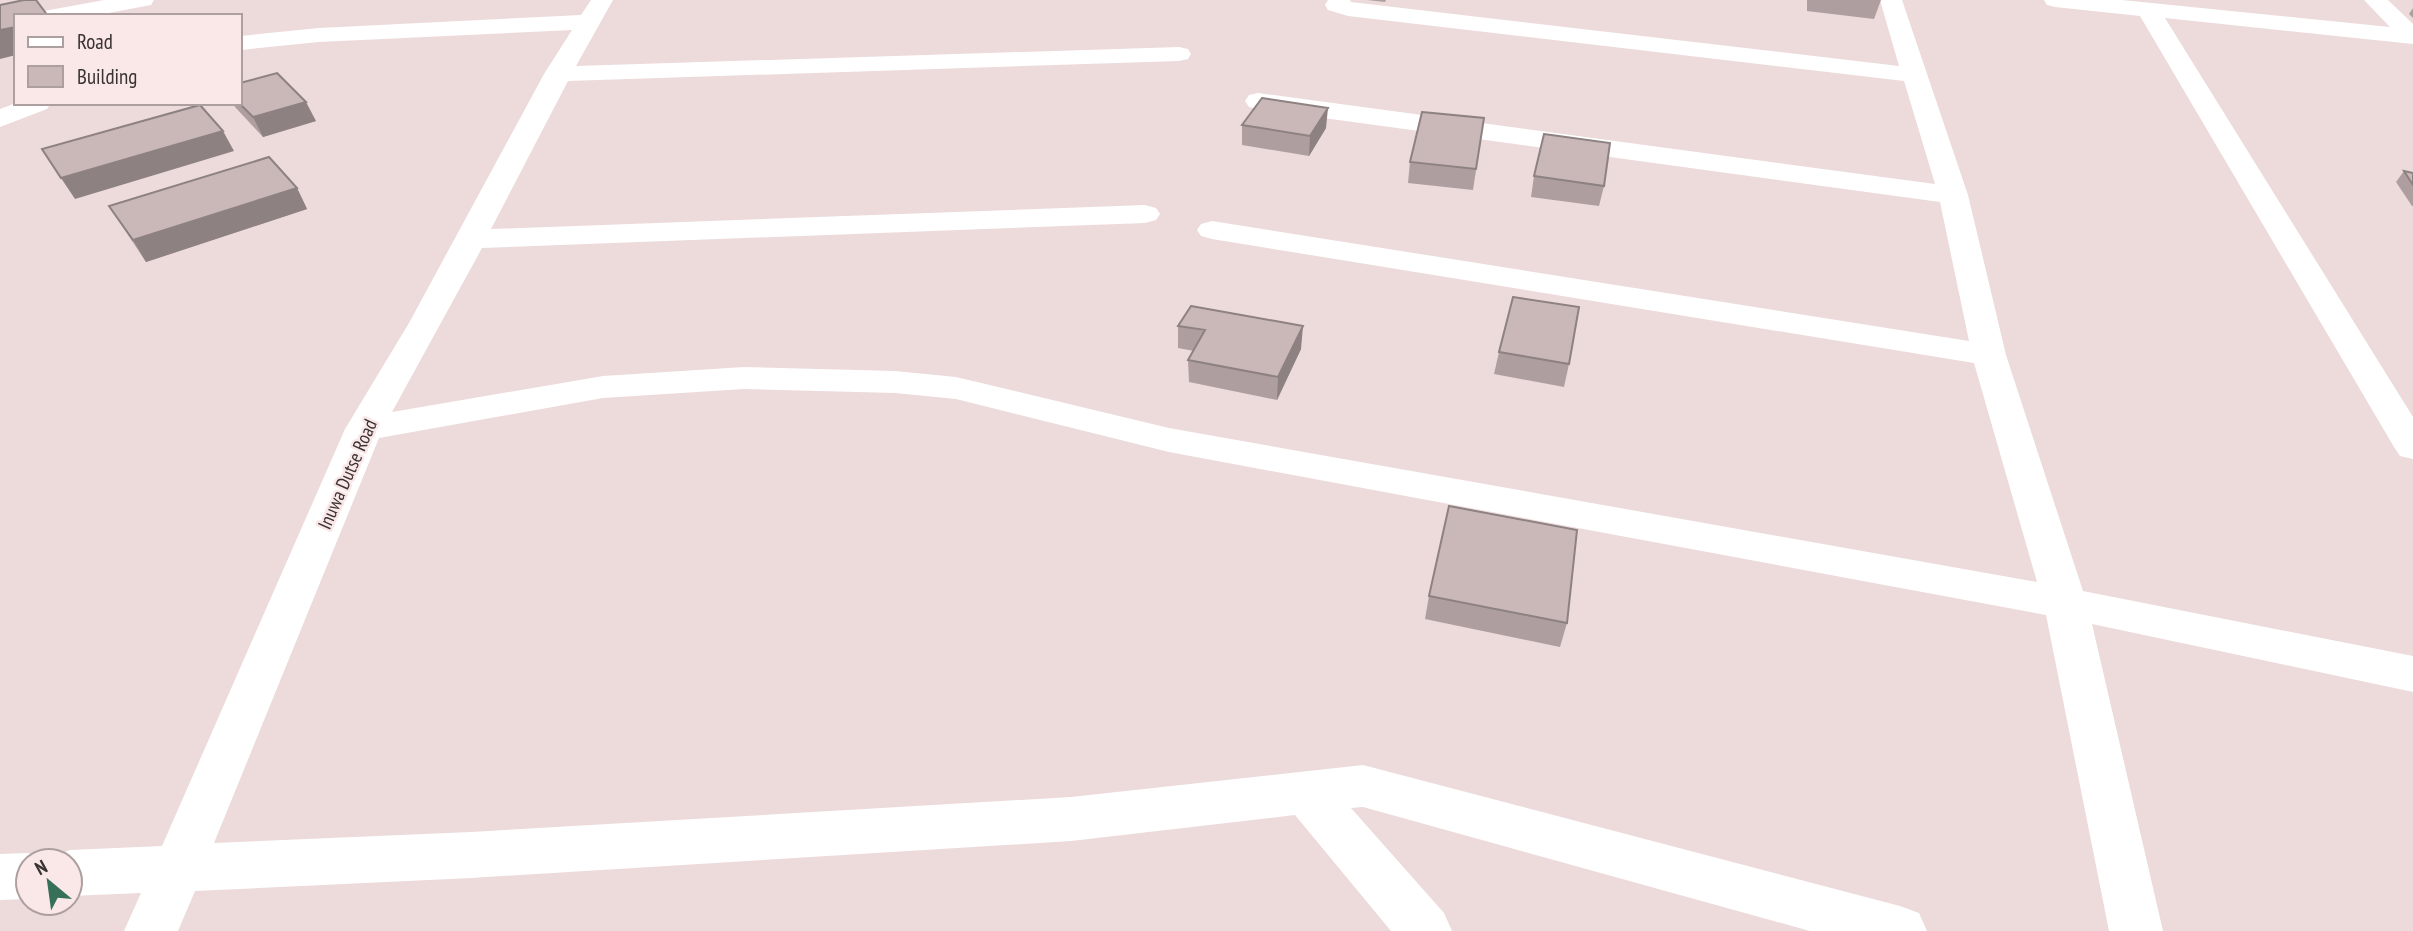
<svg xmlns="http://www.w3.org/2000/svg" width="2413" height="931" viewBox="0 0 2413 931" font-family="'PT Sans Narrow',sans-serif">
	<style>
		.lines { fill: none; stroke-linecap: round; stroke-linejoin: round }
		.minor { fill: #fff; fill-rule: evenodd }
		.wall { fill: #ae9e9f }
		.shaded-wall { fill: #8d8182 }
		.building { fill: #cab8b9; stroke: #8d8182; stroke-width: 2 }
		.labels { text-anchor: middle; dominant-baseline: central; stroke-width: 5; stroke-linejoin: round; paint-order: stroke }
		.street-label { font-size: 19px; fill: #393232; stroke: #fae7e8 }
	</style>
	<rect width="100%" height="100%" fill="#eddadb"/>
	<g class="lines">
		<path class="minor" d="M104 0H154L151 5 93 16H41L44 11Z
			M591 0H613L576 66 1179 47 1188 49 1191 54 1188 59 1179 61 568 81 491 229 1145 205 1156 208 1160 214 1156 220 1145 223 482 248 392 412 603 376 744 367 895 371 956 377 1169 428 2037 582 1974 363 1212 239 1201 236 1197 230 1201 224 1212 221 1969 341 1940 202 1258 109 1249 107 1245 101 1249 95 1258 93 1935 184 1904 81 1348 16 1328 10 1325 5 1328 0H1350L1351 2 1899 66 1880 0H1902L1968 195 2006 355 2083 591 2413 656V692L2092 624 2163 931H2109L2046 615 1169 452 956 399 895 393 744 389 603 398 379 438 214 843 471 832 1071 797 1363 765 1900 906 1919 913 1927 931H1810L1363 807 1351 808 1444 913 1452 931H1391L1295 815 1071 841 471 878 195 891 178 931H124L141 893 70 896V861H49L52 857 70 850 162 846 345 429 409 323 544 74 572 30 319 42 240 50V36L319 28 581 15Z
			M2044 0H2122L2390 27 2364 0H2388L2413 24V44L2165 18 2413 417V459L2400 456 2394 447 2140 16 2055 7 2047 5Z
			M16 103H51L47 109 0 127V109Z
			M28 853 47 861H28V899L0 900V854Z"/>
	</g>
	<path class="wall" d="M1367 0H1386L1385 2Z
		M1807 0H1881L1874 19 1807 11Z
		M2413 8V18L2409 14Z
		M233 103H240L316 121 263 137 235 107Z
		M1484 118 1473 190 1408 183 1410 162Z
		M1242 125 1326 128 1309 156 1242 145Z
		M2404 171 2413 173V206H2412L2396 182Z
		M1534 176 1604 186 1599 206 1531 197Z
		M297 188 307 209 146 262 109 206Z
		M1178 326 1301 349 1277 400 1189 382 1188 360 1194 351 1178 348Z
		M1499 352 1569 364 1564 387 1494 374Z
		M1429 596 1567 623 1560 647 1425 619Z"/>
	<path class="shaded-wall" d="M16 27V55L0 59V30Z
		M306 102 316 121 263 137 253 117Z
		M1328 108 1326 128 1309 156 1310 136Z
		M223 131 234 151 75 199 61 178Z
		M297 188 307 209 146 262 133 240Z
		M1303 326 1301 349 1277 400 1278 377Z"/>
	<path class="building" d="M24 0H36L48 16H16V27L0 30V5Z
		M277 73 306 102 253 117 239 103 240 83Z
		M1262 98 1328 108 1310 136 1242 125Z
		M200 105 223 131 61 178 42 149Z
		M1422 112 1484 118 1476 169 1410 162Z
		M1544 134 1610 143 1604 186 1534 176Z
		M269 157 297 188 133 240 109 206Z
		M2404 171 2413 173V185Z
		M1513 297 1579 307 1569 364 1499 352Z
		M1191 306 1303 326 1278 377 1188 360 1205 330 1178 326Z
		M1449 506 1577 530 1567 623 1429 596Z"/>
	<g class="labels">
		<g class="street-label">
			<text transform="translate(347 474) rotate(-66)">Inuwa Dutse Road</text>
		</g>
	</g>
	<rect x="14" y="14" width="228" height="91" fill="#fae7e8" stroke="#ad9f9f" stroke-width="2"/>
	<rect x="28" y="37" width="35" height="10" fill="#ffffff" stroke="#ad9f9f" stroke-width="2"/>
	<text x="77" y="49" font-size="21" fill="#393232">Road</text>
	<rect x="28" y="66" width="35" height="21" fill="#cab8b9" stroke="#ad9f9f" stroke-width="2"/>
	<text x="77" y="84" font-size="21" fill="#393232">Building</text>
	<g transform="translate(49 882) rotate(331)"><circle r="33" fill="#fae7e8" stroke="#ad9f9f" stroke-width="2"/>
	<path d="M0-5L12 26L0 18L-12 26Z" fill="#377059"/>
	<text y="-10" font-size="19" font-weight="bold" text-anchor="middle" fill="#393232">N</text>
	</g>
</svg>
